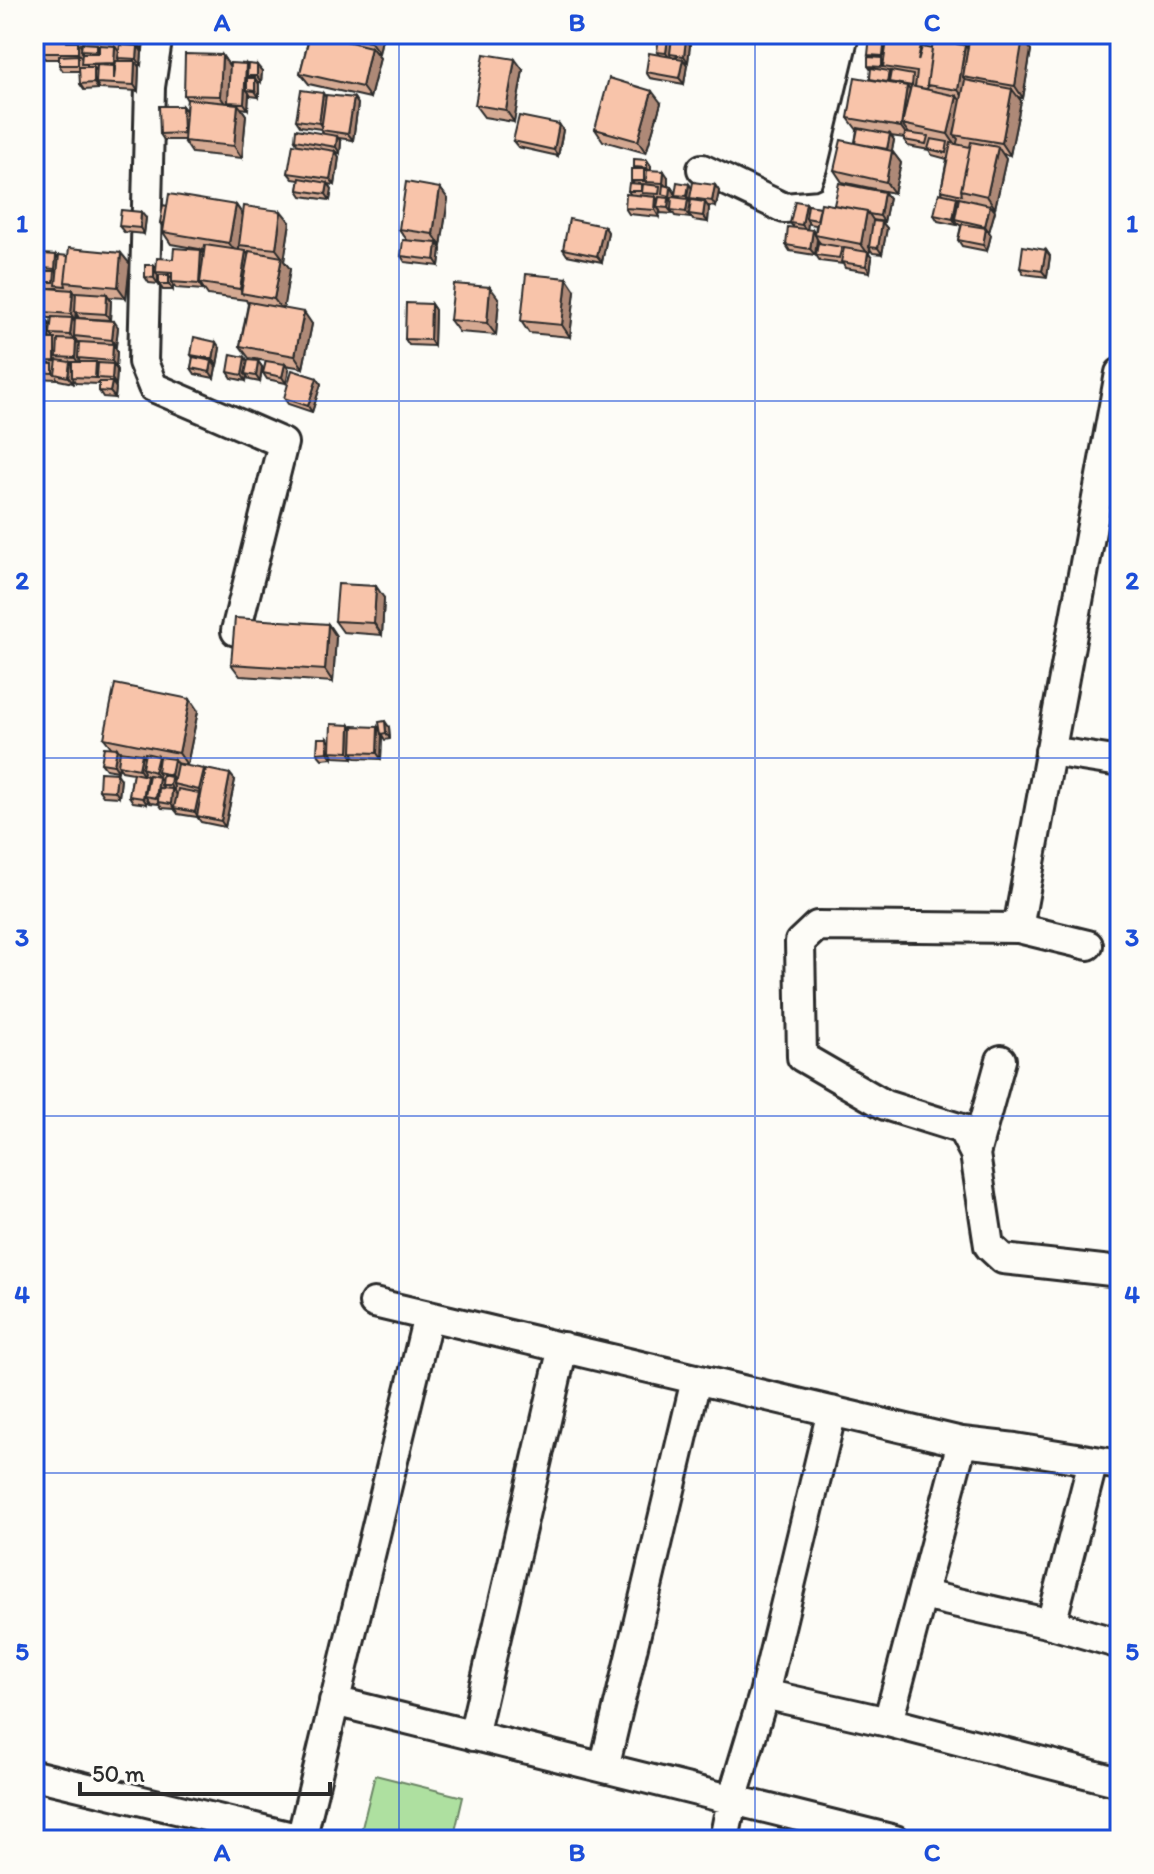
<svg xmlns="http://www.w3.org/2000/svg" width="1154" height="1874" viewBox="0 0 1154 1874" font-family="Itim,sans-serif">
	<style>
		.green { fill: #aee0a0; stroke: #6c8666; stroke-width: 2 }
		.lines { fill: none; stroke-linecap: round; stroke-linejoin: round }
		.minor-casing { stroke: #2b2b2b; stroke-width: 34 }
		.minor { stroke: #fdfcf7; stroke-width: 28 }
		.wall { fill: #d5a992; stroke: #2b2b2b; stroke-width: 2; fill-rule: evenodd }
		.shaded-wall { fill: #ae8977; stroke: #2b2b2b; stroke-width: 2 }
		.building { fill: #f8c4aa; stroke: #2b2b2b; stroke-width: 2 }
		.grid { fill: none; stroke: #1d4ed8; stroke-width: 2; stroke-opacity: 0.55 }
		.neatline { fill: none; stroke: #1d4ed8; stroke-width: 3 }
		.grid-label { font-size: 26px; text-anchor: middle; font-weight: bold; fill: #1d4ed8 }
	</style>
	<rect width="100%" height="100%" fill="#fdfcf7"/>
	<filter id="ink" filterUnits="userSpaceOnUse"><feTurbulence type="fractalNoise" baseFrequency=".0125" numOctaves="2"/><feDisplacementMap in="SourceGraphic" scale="16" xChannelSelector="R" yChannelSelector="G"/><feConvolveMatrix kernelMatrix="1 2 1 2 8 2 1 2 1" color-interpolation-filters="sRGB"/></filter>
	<g filter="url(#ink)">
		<path class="green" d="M375 1775 463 1797 453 1840H359Z"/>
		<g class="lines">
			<defs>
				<path id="minor" d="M158 34 150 87 143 362 153 387 283 443 236 631
					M702 169 784 208 820 205 833 199 842 176 876 34
					M1050 751 1120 762
					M1018 928 1120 373
					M1088 945 1018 928 817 926 800 942 802 1057 885 1105 962 1129 975 1154 989 1246 1003 1259 1120 1272
					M975 1154 1001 1060
					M374 1303 962 1442
					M923 1595 1051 1624 1120 1644
					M1051 1624 1093 1461
					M764 1694 888 1722 1120 1782
					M334 1701 895 1840
					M888 1722 962 1442 1015 1448 1120 1465
					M473 1736 563 1347
					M604 1768 696 1380
					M34 1775 301 1839
					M301 1840 428 1316
					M724 1840 732 1800 764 1694 832 1411"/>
			</defs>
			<use href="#minor" class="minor-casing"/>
			<use href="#minor" class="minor"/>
		</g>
		<path class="wall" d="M34 34H69L71 42H77L76 40 77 34H144L143 50 140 49 142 52 141 65H138L139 67 138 91 100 89 98 86V89L84 90 80 84V71H63L59 65V59H45L44 57V58L34 59Z
			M310 34H383L379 53 375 52 380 58 370 98 309 84 300 73Z
			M894 34H1028L1026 43 1031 50 1023 98 1018 97 1021 101 1010 155 1002 154 1006 159 995 208 992 207 995 211 989 232 991 235 987 251 962 246 958 240 961 226 957 223V225L938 221 934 215 943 194 941 190 947 159 932 155 929 150 908 146 904 140 905 138 890 136 894 140 892 151 901 163 894 193 842 182 834 170 855 143 857 130 848 118 870 80 871 70 868 66 870 57 868 55 887 40 926 45 925 47 932 49 933 41Z
			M686 39 690 45 688 62 685 61 687 65 684 84 650 78 646 72 660 55 657 52 672 43Z
			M222 55 230 67 246 64 248 66 262 71 261 82H257L259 84V97L251 96 249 93 248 109 241 108 246 115 242 158 192 153 184 141V140H164L160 134 182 106 186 111 187 100 184 95Z
			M523 70 514 122 484 117 475 105Z
			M326 97 354 98 358 104 353 140 339 138 341 142 340 153 336 152 339 157 335 185 329 184 332 189 330 200 302 196 298 190 300 180 293 179 288 173 298 145 295 140 323 133 321 129 300 126 296 120Z
			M661 103 646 153 603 141 595 129Z
			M559 124 563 130 558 156 518 147 513 141Z
			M647 160 651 166V170L668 177V186L671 187 675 193V197H677L675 195 689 184 692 188 715 185 719 191 716 207 708 206 709 208 708 222 693 220 691 217 690 218 675 216 673 213V214L661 213 660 211 659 217 629 214 625 208 631 195 628 191 633 183 631 181 635 169 634 167Z
			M440 188 448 199 441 246 438 245 441 249 439 266 405 262 401 256 407 240 399 229Z
			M884 192 889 198 884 222 873 220 887 228 882 254 873 253 870 249 869 254 872 258 870 272 845 268 843 264 820 261 816 255 820 243 817 239 815 255 790 251 786 245 794 228 790 223 808 205 820 207 834 205ZM808 222 810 224 816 225 815 233 813 230H807Z
			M236 205 243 215 290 222 284 261 290 269 283 308 312 324 303 368 285 365 289 370 286 383 267 379 263 373 266 361 249 358 240 346 248 304 246 300 208 295 203 288V290L176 288 173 284V290H163L159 284 158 276V284L149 283 145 277 154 265 156 268 173 259 201 250 204 254 205 250 171 244 163 232 164 229 160 223 167 206Z
			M146 218 144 234 124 232 119 226Z
			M604 226 608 232 602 262 567 255 563 249Z
			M1046 250 1050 256 1047 277 1024 274 1020 268Z
			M34 254 43 257 130 264 126 298 109 297 111 300 110 320 79 318 76 313V318L118 327 116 346 113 345 117 351 116 367H115L117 370 116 385H113L116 388 115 398 103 397 99 391V384L76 383 73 379V383L59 380 57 378V379L34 378V321L41 325 51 326 52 318H48L44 312 45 319 34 320ZM39 282 42 283 45 288H58L59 289 44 310 43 290Z
			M575 290 570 337 529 333 521 321Z
			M499 299 496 335 459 332 450 320Z
			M431 304 435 310 434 346 409 345 405 339Z
			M220 348 217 365H214L216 367 214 378 195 374 191 368 193 358 191 355Z
			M245 357 248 361H258L262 367 260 382 250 380 247 376 246 381 232 378 228 372Z
			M317 378 321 384 312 412 288 404 284 398Z
			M384 598 382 635 343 632 335 621Z
			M328 624 336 636 333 682 240 676 231 664Z
			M198 711 187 765 176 763 177 764 235 780 225 827 201 822 197 817 178 814 175 809 162 808 159 804 150 803 148 800 147 804 133 802 129 796 133 773 122 771 119 767 118 771 106 769 101 763 111 747 104 738Z
			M350 725 353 729 381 732 389 727 390 739 385 740 382 735 381 759 356 758 353 754V758L334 757 332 754V758L322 759 317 753Z
			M121 779 119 797 103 796 99 790Z"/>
		<path class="shaded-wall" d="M66 34 70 35 71 48 67 42Z
			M139 34H144L143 50 139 44Z
			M372 34H383L379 53 370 41Z
			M1022 34H1028L1026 43 1031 50 1023 98 1015 86Z
			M668 37 672 43 670 59 666 53Z
			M686 39 690 45 688 62 684 56Z
			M922 39 926 45 922 67 918 61Z
			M78 42 82 48V59L78 53Z
			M965 45 973 57 963 77 969 86 967 102 958 90Z
			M115 46 119 52 118 69 114 63Z
			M138 46 142 52 141 65 137 59Z
			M371 47 380 58 370 98 362 87Z
			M222 55 230 67 228 108 220 96Z
			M515 59 523 70 514 122 506 110Z
			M683 59 687 65 684 84 679 78Z
			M135 61 139 67 138 91 134 85Z
			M246 64 250 70 247 76 250 79 247 90 249 93 248 109 244 103Z
			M257 65 262 71 261 82 257 76Z
			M94 67 98 73 96 83 98 89 94 83Z
			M255 78 259 84V97L255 91Z
			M907 86 915 98 902 124 910 135 909 138 901 127Z
			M1012 89 1021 101 1010 155 1002 143Z
			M652 91 661 103 646 153 638 141Z
			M323 93 327 99 323 129 319 123Z
			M957 96 965 107 954 135 958 139 956 146 948 134Z
			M354 98 358 104 353 140 348 134Z
			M238 104 246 115 242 158 234 146Z
			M182 106 187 112V139L183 133Z
			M559 124 563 130 558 156 554 150Z
			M890 134 894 140 891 155 887 149Z
			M337 136 341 142 340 153 336 147Z
			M998 147 1006 159 995 208 987 196Z
			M335 151 339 157 335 185 330 179Z
			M892 151 901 163 894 193 886 182Z
			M647 160 651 166V174L647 168Z
			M664 171 668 177V189L663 183Z
			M328 183 332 189 330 200 326 194Z
			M689 184 693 190 691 202 687 196Z
			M715 185 719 191 716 207 712 201Z
			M671 187 675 193 674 202 670 196Z
			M440 188 448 199 441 246 433 234Z
			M884 192 889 198 884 222 880 216Z
			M656 197 660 203 657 207 660 211 659 217 655 210Z
			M957 197 962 203 955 219 957 225 953 219Z
			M669 198 673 204 671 210 673 214 668 208Z
			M688 199 692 205 689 214 690 218 686 212Z
			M705 202 709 208 708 222 703 216Z
			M806 203 811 209 806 218 808 222 807 231 802 225Z
			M236 205 244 217 238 255 229 243Z
			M990 205 995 211 989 232 985 226Z
			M281 211 290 222 284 261 290 269 283 311 274 299 282 257 276 249Z
			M867 211 875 223 869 247 870 249 869 254 872 258 870 272 866 266 868 254 861 244Z
			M141 212 146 218 144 234 140 228Z
			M882 222 887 228 882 254 878 248Z
			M604 226 608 232 602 262 597 256Z
			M986 228 991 235 987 251 983 245Z
			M813 230 817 239 815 255 810 249Z
			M437 243 441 249 439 266 435 260Z
			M201 250 205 256 200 283 203 288V290L199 284Z
			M1046 250 1050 256 1047 277 1042 271Z
			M246 251 254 263 243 294 240 289Z
			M121 253 130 264 126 298 118 287Z
			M42 255 46 261 43 268 45 270 43 283 39 277Z
			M56 255 60 261 59 275 55 269Z
			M154 265 159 271 156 272 158 276V284L154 278Z
			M169 275 173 281 172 282 173 284V290L169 284Z
			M567 278 575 290 570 337 562 325Z
			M37 279 43 290 45 319 40 313 39 287 36 283Z
			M490 287 499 299 496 335 487 323Z
			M73 290 77 296 75 320 71 314Z
			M107 294 111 300 110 320 106 314Z
			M431 304 435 310 434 346 430 340Z
			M304 312 312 324 303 368 295 356Z
			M72 318 76 324 74 336 75 341 70 335Z
			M114 321 118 327 116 346 112 340Z
			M38 322 42 328 41 342 37 336Z
			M48 322 53 328 50 334 53 337V343L49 337Z
			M34 340 38 345 37 363 34 358Z
			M76 340 80 346 79 364 75 358Z
			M216 342 220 348 217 365 213 359Z
			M113 344 117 351 116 367 112 361Z
			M245 357 249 363 245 374 247 376 246 381 242 375Z
			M212 361 216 367 214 378 210 372Z
			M258 361 262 367 260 382 256 376Z
			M70 362 74 368 73 383 68 377Z
			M113 364 117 370 116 385 112 379Z
			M285 364 289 370 286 383 282 377Z
			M317 378 321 384 312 412 308 406Z
			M112 382 116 388 115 398 110 392Z
			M376 586 384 598 382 635 374 623Z
			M328 624 336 636 333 682 325 670Z
			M190 699 198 711 187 765 179 753Z
			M385 721 389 727 390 739 386 733Z
			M350 725 354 731 353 758 349 752Z
			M378 727 382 734 381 759 377 753Z
			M327 738 332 744 330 751 332 754V758L328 752Z
			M117 748 121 754 118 771 114 765Z
			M142 754 146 760 142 768 144 772 143 775 139 769Z
			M158 756 162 762 157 772 159 775 158 778 154 772Z
			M174 759 178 766 175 781 171 775Z
			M204 769 208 775 204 796 199 790Z
			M117 773 121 779 119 797 115 791Z
			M230 774 235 780 225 827 221 821Z
			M147 776 151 782 145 796 148 800 147 804 143 798Z
			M159 777 163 783 161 785 163 787 160 802 156 798Z
			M171 777 175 783 173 784 174 787V791L177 795 175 810 171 804 172 789 170 785Z
			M199 793 203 799 199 818 195 812Z"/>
		<path class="building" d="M34 34H38L40 52H34Z
			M40 34H66L67 42H78V53H41Z
			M77 34H119V42L76 40Z
			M122 34H139V44L121 43Z
			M310 34H316L371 47 362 87 300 73Z
			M335 34H372L370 41Z
			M888 34 922 39 918 61 922 47 932 49 927 85 928 86 927 89 915 87 917 72 883 67Z
			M941 34H970L968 47 965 45 940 42Z
			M970 34H996L1023 38 1015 86 963 77Z
			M996 34H1022L1021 38Z
			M870 35 885 37 883 56 868 55Z
			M659 36 668 37 666 53 657 52Z
			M672 37 686 39 684 56 670 54Z
			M933 41 965 45 958 90 927 85Z
			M82 43 97 44V51L81 50Z
			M99 45 115 46 114 63 81 64 82 53H99Z
			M120 45 138 46 137 59 118 58Z
			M649 53 683 59 679 78 646 72Z
			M185 54 222 55 220 96 184 95Z
			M484 54 515 59 506 110 475 105Z
			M78 55V65H59V56Z
			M868 57 882 58V67L868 66Z
			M116 61H135L134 85 96 83 97 65 114 66V79Z
			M230 63 246 64 244 103 228 102Z
			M248 64 257 65V76H247Z
			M79 67H94V83L80 84Z
			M871 68 889 71 887 82 870 79Z
			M891 71 913 75 912 86 889 82Z
			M855 77 907 86 901 127 848 118Z
			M247 78H255V91L247 90Z
			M609 78 652 91 638 141 595 129Z
			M965 80 1012 89 1002 143 954 135Z
			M911 86 957 96 948 134 902 124Z
			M301 90 323 93 319 123 296 120Z
			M326 95 354 98 348 134 321 130Z
			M187 99 238 104 234 146 184 141Z
			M159 106H182L183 133 160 134Z
			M519 116 559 124 554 150 513 141Z
			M858 128 890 134 887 149 855 143Z
			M296 129 337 136 336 147 295 140Z
			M905 133 928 136 926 144 904 140Z
			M931 139 948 142 946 153 928 149Z
			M841 140 892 151 886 182 834 170Z
			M971 142 998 147 987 196 961 190Z
			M951 143 970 147 961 190 962 195 941 190Z
			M293 144 335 151 330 179 288 173Z
			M634 159 647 160V168L634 167Z
			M631 169H644V181H631Z
			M647 170 664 171 663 183 646 182Z
			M300 178 328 183 326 194 298 190Z
			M406 182 440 188 433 234 399 229Z
			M677 182 689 184 687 196 675 195Z
			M693 182 715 185 712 201 690 198Z
			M629 183 641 184V191H628Z
			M839 183 884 192 880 216 869 214 867 211 834 205Z
			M643 184 660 186 659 194 642 193Z
			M663 185 671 187 670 196 662 194Z
			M939 193 957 197 953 219 934 215Z
			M169 194 236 205 229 243 163 232Z
			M626 194 656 197 655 210 625 208Z
			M659 197 669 198 668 208 657 207Z
			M672 197 688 199 686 212 671 210Z
			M959 198 990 205 985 226 955 219Z
			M691 200 705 202 703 216 689 214Z
			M795 201 806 203 802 225 790 223Z
			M821 203 867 211 861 244 815 235Z
			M163 205 167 206 164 224 160 223Z
			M808 205 820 207 817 220 806 218Z
			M244 206 281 211 276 249 239 245Z
			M121 210 141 212 140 228 119 226Z
			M569 219 604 226 597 256 563 249Z
			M873 221 882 222 878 248 869 247Z
			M962 224 986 228 983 245 958 240Z
			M788 227 813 230 810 249 786 245Z
			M403 240 437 243 435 260 401 256Z
			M818 243 842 247 839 258 816 255Z
			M205 245 246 251 240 289 200 283Z
			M1023 246 1046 250 1042 271 1020 268Z
			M69 248 121 253 118 287 65 282Z
			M174 248 201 250 199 284 172 282V273L156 272 157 258 173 259Z
			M844 248 868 252 866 266 841 262Z
			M249 251 282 257 274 299 241 293Z
			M34 254 42 255 39 277 34 276Z
			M43 254 56 255 55 269 43 268Z
			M59 255 68 256 65 282 66 286 56 285Z
			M145 265H154V278L145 277Z
			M41 271H55L54 282H41Z
			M526 274 567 278 562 325 521 321Z
			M159 275H169V284H159Z
			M34 284H39L40 313H34Z
			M454 284 490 287 487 323 450 320Z
			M47 288 73 290 71 314 44 312Z
			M76 292 107 294 106 314 75 312Z
			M249 302 304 312 295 356 240 346Z
			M406 303 431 304 430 340 405 339Z
			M52 317 72 318 70 335 50 334Z
			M75 318 114 321 112 340 74 336Z
			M34 321 38 322 37 336H34Z
			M41 322H48L49 337 41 338Z
			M194 337 216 342 213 359 191 355Z
			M36 339H55V361L36 362Z
			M58 339 76 340 75 358 57 357Z
			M79 342 113 344 112 361 78 358Z
			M231 354 245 357 242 375 228 372Z
			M193 357 212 361 210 372 191 368Z
			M57 360 70 362 68 377 55 374Z
			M248 360 258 361 256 376 245 374Z
			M266 361 285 364 282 377 263 373Z
			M72 362H96L95 378 72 377Z
			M34 363 53 364V373L34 372Z
			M98 363 113 364 112 379 97 378Z
			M292 370 317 378 308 406 284 398Z
			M99 382H112L110 392 99 391Z
			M338 584 376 586 374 623 335 621Z
			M235 618 328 624 325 670 231 664Z
			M115 684 190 699 179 753 104 738Z
			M385 721 386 733 381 734 379 722Z
			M331 724 350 725 349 752 330 751Z
			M353 726 378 727 377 753 352 752Z
			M318 738H327L328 752 317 753Z
			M104 747 117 748 114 765 101 763Z
			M120 751 142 754 139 769 118 765Z
			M145 753 158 756 154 772 142 768Z
			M159 757 174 759 171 775 157 772Z
			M177 764 204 769 199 790 173 784Z
			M206 769 230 774 221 821 197 816Z
			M100 772 117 773 115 791 99 790Z
			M133 773 147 776 143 798 129 796Z
			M149 775 159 777 156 798 145 796Z
			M162 775 171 777 170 785H161Z
			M159 788 172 789 171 804 158 802Z
			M178 789 199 793 195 812 174 808Z"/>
	</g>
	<path class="grid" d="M399 34V1840M755 34V1840M34 401H1120M34 758H1120M34 1116H1120M34 1473H1120"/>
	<rect width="1154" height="1874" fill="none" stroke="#fdfcf7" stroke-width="88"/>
	<path d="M80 1782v12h250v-12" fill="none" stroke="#2b2b2b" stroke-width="4"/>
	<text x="92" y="1782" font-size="24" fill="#2b2b2b" stroke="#fdfcf7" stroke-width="6" paint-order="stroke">50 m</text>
	<rect x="44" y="44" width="1066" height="1786" class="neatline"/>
	<g class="grid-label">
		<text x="222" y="31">A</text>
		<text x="577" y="31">B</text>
		<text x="932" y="31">C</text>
		<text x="22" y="232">1</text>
		<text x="1132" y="232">1</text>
		<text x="22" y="589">2</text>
		<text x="1132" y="589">2</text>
		<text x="22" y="946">3</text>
		<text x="1132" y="946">3</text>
		<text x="22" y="1303">4</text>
		<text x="1132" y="1303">4</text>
		<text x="22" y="1660">5</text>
		<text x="1132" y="1660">5</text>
		<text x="222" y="1861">A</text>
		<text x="577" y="1861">B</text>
		<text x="932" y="1861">C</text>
	</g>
</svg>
